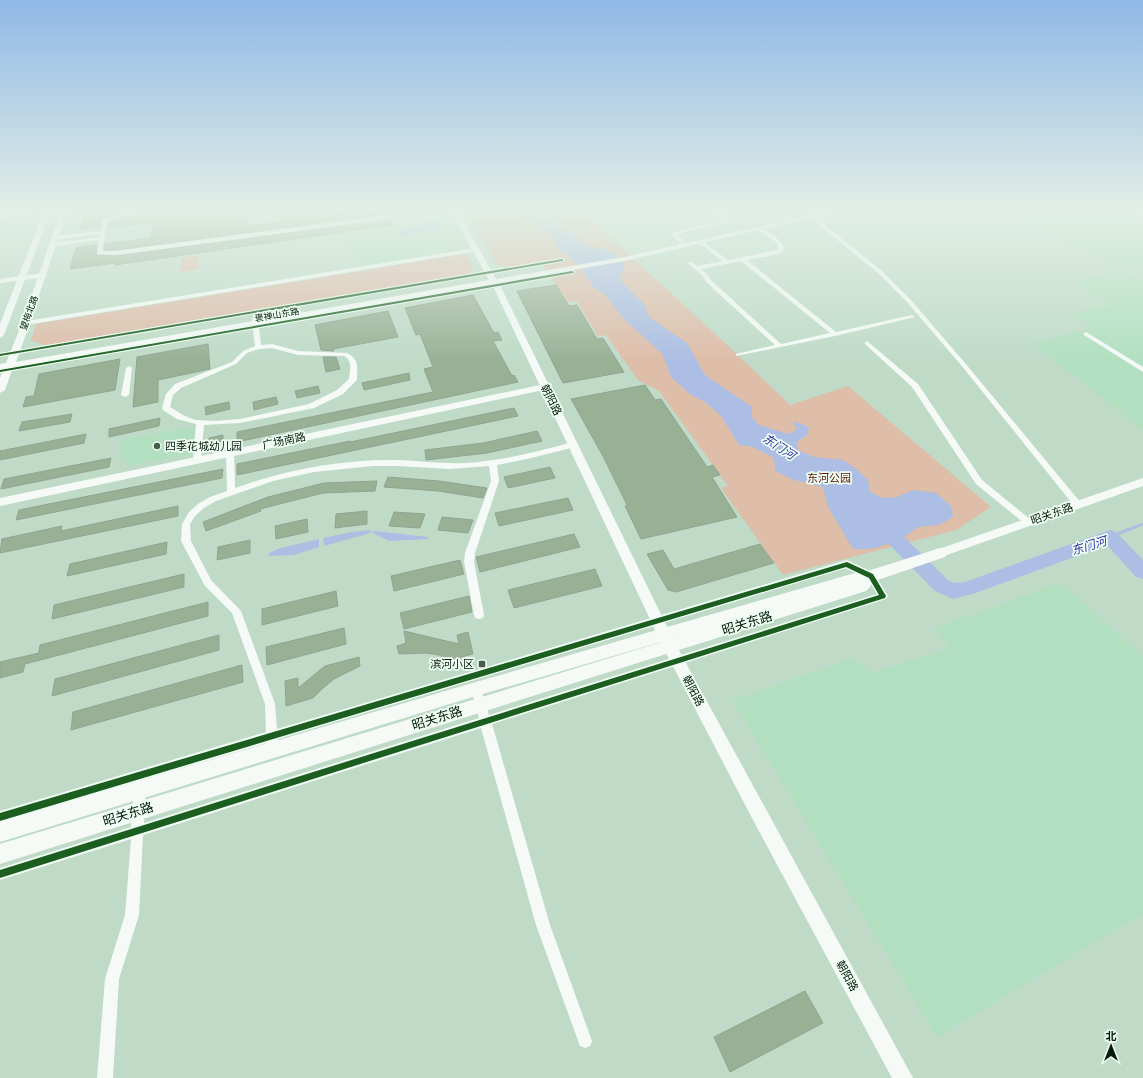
<svg xmlns="http://www.w3.org/2000/svg" width="1143" height="1078" viewBox="0 0 1143 1078" font-family="'DejaVu Sans','Noto Sans SC',sans-serif">
	<style>
		.built { fill: #b2dfc0 }
		.green { fill: #debda9 }
		.water { fill: #acbee3 }
		.lines { fill: none; stroke-linecap: round; stroke-linejoin: round }
		.stream-far1 { stroke: #acbee3; stroke-width: 2.5 }
		.stream { stroke: #acbee3; stroke-width: 3.5 }
		.river { fill: #acbee3; fill-rule: evenodd }
		.building { fill: #98b195; stroke: #91a392 }
		.minor { fill: #f5faf7; fill-rule: evenodd }
		.tertiary { fill: #f5faf7; fill-rule: evenodd }
		.secondary { fill: #f5faf7; fill-rule: evenodd }
		.primary { fill: #f5faf7; fill-rule: evenodd }
		.cycleway-casing { stroke: #eefef3; stroke-width: 2 }
		.cycleway { fill: #1b5e20; fill-rule: evenodd }
		.poi-dot { fill: #475e4e; stroke: #eefef3; stroke-width: 1.5 }
		.labels { text-anchor: middle; dominant-baseline: central; stroke-width: 3.5; stroke-linejoin: round; paint-order: stroke }
		.far-street-label { font-size: 9px; fill: #061a0d; stroke: #eefef3 }
		.street-label { font-size: 11px; fill: #061a0d; stroke: #eefef3 }
		.poi-label { font-size: 11px; fill: #061a0d; stroke: #eefef3; text-anchor: start }
		.park-label { font-size: 11px; fill: #5e1705; stroke: #eefef3 }
		.water-label { font-size: 12px; font-style: italic; fill: #3130a2; stroke: #eefef3 }
		.near-street-label { font-size: 13px; fill: #061a0d; stroke: #eefef3 }
	</style>
	<rect width="100%" height="100%" fill="#bfdbc8"/>
	<path class="built" d="M728 211H802L746 224Z
		M1041 211H1119L1143 222V265L1123 270 1143 280V430L1033 343 1092 328 1072 314 1109 305 1071 282 1122 270 1019 216Z
		M444 218 462 251 357 267 346 233Z
		M195 426 194 453 126 466 127 458 119 459 122 440Z
		M1061 583 1143 656V913L937 1037 732 700 854 658 872 673 950 648 934 628Z"/>
	<path class="green" d="M465 211H582L738 355 790 405 848 386 991 507 956 530 783 575 721 488 728 486 659 391 638 380 606 335 598 336 577 301 568 302 540 261 509 267 498 265Z
		M977 211H1029L992 218Z
		M465 254 474 268 468 274 46 345 31 341 36 324Z
		M199 255V269L180 272 181 258Z"/>
	<path class="water" d="M521 211H538L536 215 539 218 559 216 560 219 552 220V224C563 231 572 231 581 240L580 244 612 251 624 264 620 280 643 303 649 317 687 343 705 375 752 407V417L759 425 789 434 797 429 793 421 809 427 807 435 797 442 798 450 814 457 843 460 855 468 868 480 870 492 883 498 897 497 913 490 936 493 951 506 953 517 939 525 918 527 898 541 871 549H853L828 507 823 487 794 480 775 471 774 458 753 447 739 445 721 416 705 402 691 395 671 377 663 355 622 317 605 294 594 288 579 266 556 246 553 236 525 219Z
		M440 222H442L444 228 439 230 403 235H400L397 232 412 229 411 226 413 225Z
		M372 530 370 533 324 546 323 538 352 532Z
		M374 531 428 537V539L389 541 373 533Z
		M319 539V547L294 555 268 556V554L277 549Z"/>
	<g class="lines">
		<path class="stream-far1" d="M1132 528 1143 524"/>
		<path class="stream" d="M1110 537 1135 527"/>
		<path class="river" d="M880 518 886 519 949 581 954 583 965 582 1110 530 1116 532 1143 560V579L1136 577 1107 545 973 594 953 599 935 591 874 529 871 524 874 519Z"/>
	</g>
	<path class="building" d="M86 211H130L115 214 102 219 100 226 81 229Z
		M177 211H242V214L246 213 247 226 280 222 278 211H332V215L358 211H385L386 214 116 250H104L105 244 151 238 154 222 109 228 108 223 116 219 152 213Z
		M389 220 391 225 115 265V263L70 269 76 248 97 245 96 255 116 256Z
		M556 285 569 306 577 305 597 339 603 338 624 372 563 383 517 291Z
		M473 295 494 333 498 332 502 340 493 341 512 376 514 375 518 382 237 442V432L433 392 424 369 433 367 420 334 416 335 405 308Z
		M388 311 398 337 333 349 334 351 321 350 315 325Z
		M208 344 210 369 158 380V402L133 407 137 357Z
		M323 357H336L340 369 326 372Z
		M120 359 115 390 23 407 26 397 34 396 39 374Z
		M409 373 410 380 364 390 362 383Z
		M645 385 655 400 661 399 707 467 713 465 720 475 712 477 737 517 641 539 625 506 627 505 604 458 571 399Z
		M318 386 320 393 297 398 295 391Z
		M276 397 278 404 254 410 253 402Z
		M229 402 230 409 206 415 205 407Z
		M514 408 518 416 237 475V464L350 441V442Z
		M72 414 70 422 19 431 22 422Z
		M160 418 159 426 109 437V429Z
		M537 431 542 441 487 453 426 460 425 450 483 443Z
		M86 434 84 443 0 460V451Z
		M223 435V444L209 447V438Z
		M111 458 109 467 1 489 4 479Z
		M550 467 555 478 508 488 504 477Z
		M223 469 222 478 16 520 19 510Z
		M388 477 439 481 487 488 483 498 438 491 384 487Z
		M377 481 375 491 323 493 260 509 261 511 206 531 203 522 268 497 324 483Z
		M568 498 573 510 499 526 495 513Z
		M178 506V516L0 553 2 539 62 526 61 531Z
		M367 511V524L335 528 336 514Z
		M394 512 425 514 420 528 389 526Z
		M442 517 473 520 468 533 438 530Z
		M307 519 308 532 276 539 275 526Z
		M574 534 580 547 480 572 476 557Z
		M250 540V553L217 560 218 547Z
		M167 542 166 554 67 576 70 564Z
		M760 544 774 563 676 592 668 590 647 554 663 550 674 569Z
		M460 560 464 574 394 591 391 576Z
		M595 569 602 586 514 608 508 590Z
		M184 574V587L52 619 54 605Z
		M336 591 338 606 262 625V609Z
		M469 596 472 612 404 629 400 613Z
		M208 602V616L25 664 23 672 0 678V662L39 653 40 645Z
		M344 628 346 644 267 665 266 647Z
		M404 631 459 644 457 635 468 632 473 654 450 660 439 655 426 653 399 654 397 646 406 643Z
		M219 635V650L52 696 55 679Z
		M359 657 360 666 334 679 322 689 313 698 286 706 285 681 298 678V688L325 666Z
		M242 665 243 682 71 730 73 712Z
		M805 991 823 1023 730 1072 714 1037Z"/>
	<g class="lines">
		<path class="minor" d="M143 211H157L116 218 107 222 102 251H116L389 215 392 217 389 219 116 255 97 254 99 240 52 247 49 245 52 243 99 237 100 234 55 240 52 238 55 236 101 231 103 220 115 215Z
			M713 211H719L731 221 677 234 687 245 684 247 670 233 724 220Z
			M810 216H814L882 271 911 300 965 363 1081 503 1082 505 1081 507H1075L961 365 907 302 878 273 810 218Z
			M757 228C767 228 780 239 784 247L783 251 779 254 747 260 836 332 912 315 915 317 835 336 736 356V354L775 345 706 282 703 276 687 263 692 262 697 266 722 261 699 243V241L701 240 728 260 777 250 778 247 776 242 757 230ZM741 261 830 333 781 344 711 280 707 274 701 269Z
			M476 248 479 250 478 251 26 325 23 323 26 321Z
			M562 258 565 260 564 261 0 357V353Z
			M572 270 574 271V273L259 328 261 345 272 344 298 351 347 353C360 360 357 367 357 380L343 394 314 408 240 423 204 425 201 459 197 462 193 459 196 424 177 419 163 410 162 408 166 394 175 384 232 362 243 351 255 346 253 329 0 373V369L252 325V319L255 317 258 319 259 324ZM272 348 298 355 344 356C353 361 350 370 349 379L337 390 309 404 240 419 215 421 195 420 183 415 170 407 173 395 181 388 236 364 247 353 259 349Z
			M1086 332 1143 367V372L1084 335V333Z
			M867 341 918 384 982 480 1031 520 1032 522 1031 524H1025L976 484 912 387 865 344V342Z
			M129 366 132 368 129 395 125 397 121 395 126 368Z
			M572 442 576 445 575 447 527 459 497 465 499 481 475 553 474 562 484 615 483 618 479 619 475 618 474 615 464 562 465 553 491 481 489 466 450 469 399 466H373L314 472 273 481 230 496 216 501 204 508 195 516 190 524 191 541 211 580 241 611 275 704 277 729 847 560 874 573 888 596 886 599 492 724 550 925 592 1041 590 1046 585 1048 580 1046 536 925 481 728 143 835 139 915 119 979 113 1078H97L105 979 125 915 131 839 0 880V868L131 827 134 790 136 786 140 784 144 786 146 790 144 823 479 718 471 689 472 686 476 684 480 686 481 689 489 715 877 594 868 579 846 568 278 739 276 746 272 747 268 746 267 743 0 823V811L266 732 265 704 232 613 205 586 181 541 182 524 189 512 198 504 210 497 227 491 226 453 227 451H233L234 453 235 488C288 469 343 459 398 460 421 461 443 464 465 463 501 461 537 452 572 442Z"/>
		<path class="tertiary" d="M23 211H43L0 218V214Z
			M43 273 47 275 46 277 0 283V279Z
			M545 384 548 385 549 387 548 389 0 506V498Z"/>
		<path class="secondary" d="M44 211H51L4 335 0 338V324Z
			M61 211H67L30 323 16 362 489 280 451 211H458L496 279 624 257 828 211H841L624 261 499 283 675 643 913 1078H892L753 820 665 651 492 284 13 367 5 390 0 393V378L3 369 0 370V364L6 363 22 323Z
			M1134 211H1143V216L1135 212Z
			M1143 478V486L944 556 940 558 936 556 934 553 936 550Z"/>
		<path class="primary" d="M940 548 945 549 947 553 945 557 872 582 870 587 866 591 0 864V844L685 635 476 696 0 842V822L476 682 855 573 871 570Z"/>
		<defs>
			<path id="cycleway" d="M562 259H563V261L0 356V354Z
				M572 271 574 272 573 273 0 372V370Z
				M847 562 873 574 886 596 885 598 0 878V870L879 595 869 578 846 567 0 821V813Z"/>
		</defs>
		<use href="#cycleway" class="cycleway-casing"/>
		<use href="#cycleway" class="cycleway"/>
	</g>
	<linearGradient id="sky" x2="0" y2="1"><stop stop-color="#90b8e6"/><stop offset="0.58" stop-color="#e2efe6"/><stop offset="1" stop-color="#e2efe6" stop-opacity="0"/></linearGradient>
	<rect width="1143" height="362" fill="url(#sky)"/>
	<g class="poi-dot">
		<circle cx="157" cy="446" r="4"/>
		<rect x="478" y="660" width="8" height="8" rx="2"/>
	</g>
	<g class="labels">
		<g class="far-street-label">
			<text transform="translate(29 313) rotate(-70)">望梅北路</text>
			<text transform="translate(277 315) rotate(-10)">褒禅山东路</text>
		</g>
		<g class="street-label">
			<text transform="translate(551 400) rotate(64)">朝阳路</text>
			<text transform="translate(284 441) rotate(-12)">广场南路</text>
			<text transform="translate(1052 514) rotate(-19)">昭关东路</text>
			<text transform="translate(693 691) rotate(62)">朝阳路</text>
			<text transform="translate(847 976) rotate(61)">朝阳路</text>
		</g>
		<g class="poi-label">
			<text x="165" y="446">四季花城幼儿园</text>
			<text x="474" y="664" text-anchor="end">滨河小区</text>
		</g>
		<g class="park-label">
			<text x="829" y="478">东河公园</text>
		</g>
		<g class="water-label">
			<text transform="translate(779 447) rotate(33)">东门河</text>
			<text transform="translate(1089 546) rotate(-17)">东门河</text>
		</g>
		<g class="near-street-label">
			<text transform="translate(747 623) rotate(-17)">昭关东路</text>
			<text transform="translate(437 718) rotate(-17)">昭关东路</text>
			<text transform="translate(128 814) rotate(-17)">昭关东路</text>
		</g>
	</g>
	<g transform="translate(1111 1046)" stroke="#eefef3" stroke-width="3" paint-order="stroke">
	<path d="M0-3L7 15L0 10L-7 15Z" fill="#061a0d"/>
	<text y="-6" font-size="11" font-weight="bold" text-anchor="middle" fill="#061a0d">北</text>
	</g>
</svg>
